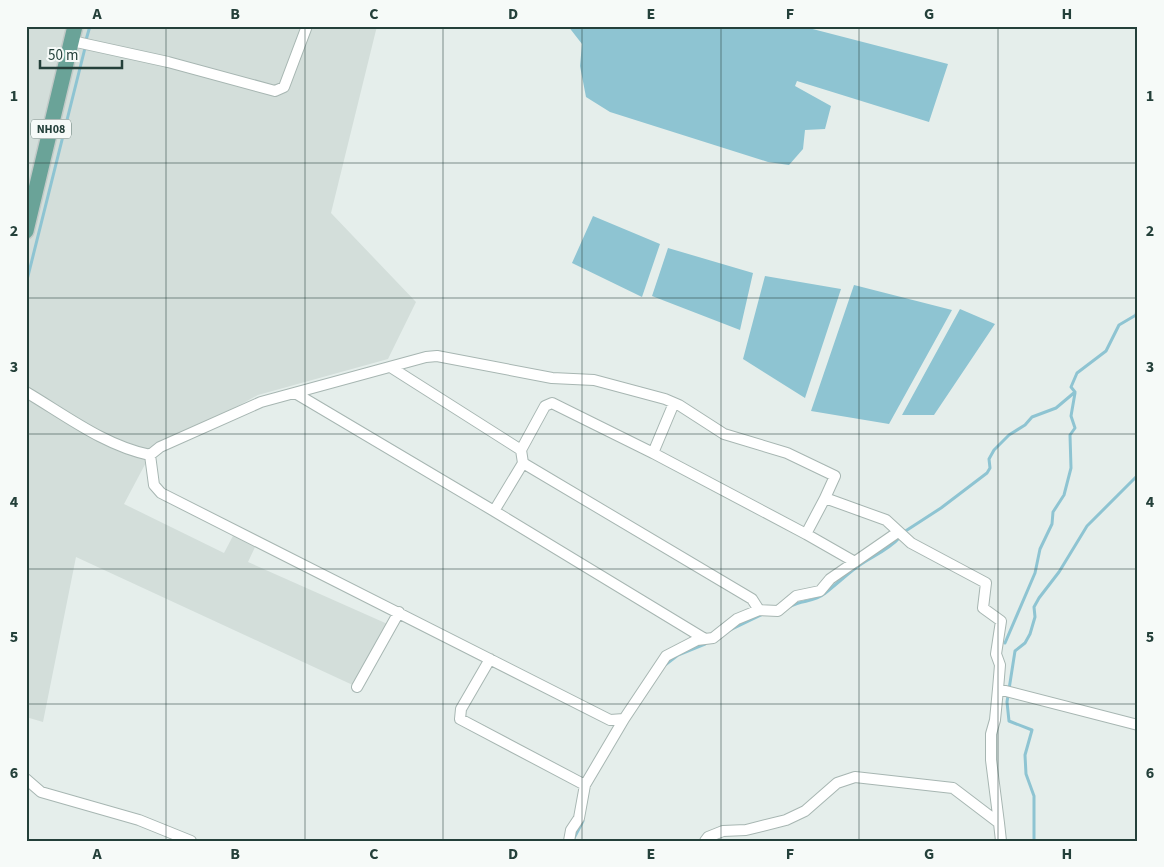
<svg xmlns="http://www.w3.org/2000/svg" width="1164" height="867" viewBox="0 0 1164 867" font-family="'Source Sans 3',sans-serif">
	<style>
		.built { fill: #d3deda }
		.water { fill: #8ec4d2 }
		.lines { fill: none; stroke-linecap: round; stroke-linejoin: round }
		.stream { stroke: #8ec4d2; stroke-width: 3 }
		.street-casing { stroke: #a7b6b2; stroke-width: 12 }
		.primary-casing { stroke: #c2cac8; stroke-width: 18 }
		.street { stroke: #fff; stroke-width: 10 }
		.primary { stroke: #6aa398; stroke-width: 15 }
		.grid { fill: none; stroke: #24403a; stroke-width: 1; stroke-opacity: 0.55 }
		.labels { text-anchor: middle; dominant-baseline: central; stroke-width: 4.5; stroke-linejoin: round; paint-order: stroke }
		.shield { fill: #f6faf8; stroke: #637873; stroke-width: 1 }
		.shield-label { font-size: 12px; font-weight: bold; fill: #24403a }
		.neatline { fill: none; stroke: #24403a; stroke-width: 2 }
		.grid-label { font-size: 16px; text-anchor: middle; font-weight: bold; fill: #24403a }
	</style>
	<rect width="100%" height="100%" fill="#e5eeeb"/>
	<path class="built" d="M26 26H377L331 213 416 302 388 359 258 395 150 455 124 504 224 553 234 534 256 545 248 562 392 626 357 687 76 557 43 722 26 717Z"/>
	<path class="water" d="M568 26H801L948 64 929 122 797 81 795 86 831 106 825 129 805 130 803 149 789 165 768 162 610 112 586 97 580 66 582 44Z
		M593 216 660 244 642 297 572 263Z
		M668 248 753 273 740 330 652 296Z
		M765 276 841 289 805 398 743 359Z
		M854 285 952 310 889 424 811 411Z
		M960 309 995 324 934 415H902Z"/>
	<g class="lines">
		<path class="stream" d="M86 40 90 26
			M26 284 85 48
			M904 532 941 508 987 473 990 468 989 459 994 450 1009 435 1025 425 1032 417 1056 408 1075 392 1071 387 1077 373 1106 351 1119 325 1136 315 1138 304
			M791 606C801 600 815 602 824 594 833 587 843 578 853 570 867 558 887 552 900 537
			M730 630 761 615
			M1005 643 1035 573 1040 549 1052 524 1053 512 1064 495 1071 468 1070 435 1075 428 1071 416 1075 393
			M665 665 678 655 705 644
			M573 840 583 821
			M1034 841V796L1026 774 1025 755 1032 730 1009 721 1007 702 1015 651 1025 643 1030 634 1035 617 1034 607 1039 598 1059 572 1087 526 1138 475"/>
		<defs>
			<path id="street" d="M72 41 168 62 275 91 284 87 307 26
				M392 368 521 450 523 463 752 599 759 610
				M26 392C65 415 105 446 150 455L160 447 261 402 426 357 437 356 552 378 594 380 665 399 679 405 724 434 787 453 835 476 825 498 886 520 911 543 986 583 983 608 1001 621 996 654 1000 665 998 689 995 720 991 734V760L999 823
				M295 393 494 511
				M521 450 545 406 552 403 653 453 674 403
				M653 453 806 534 825 498
				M150 455 154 485 161 493 610 720 624 719 666 656 697 640 713 638 737 619 759 610 778 611 796 596 820 591 830 579 898 532
				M523 463 494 511 705 639
				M806 534 855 562
				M490 659 461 709 460 719 585 785 624 719
				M357 687 399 612
				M998 689 1138 725
				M26 779 41 792 139 820 191 841
				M569 841 571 830 579 818 585 785
				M705 841 708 837 723 831 746 830 786 820 805 811 837 783 855 777 953 788 999 823 1001 841"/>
			<path id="primary" d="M26 231 75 26"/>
		</defs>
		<use href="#street" class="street-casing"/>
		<use href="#primary" class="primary-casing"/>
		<use href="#street" class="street"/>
		<use href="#primary" class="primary"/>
	</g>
	<path class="grid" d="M166 26V841M305 26V841M443 26V841M582 26V841M721 26V841M859 26V841M998 26V841M26 163H1138M26 298H1138M26 434H1138M26 569H1138M26 704H1138"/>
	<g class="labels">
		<rect class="shield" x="31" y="119.5" width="40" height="19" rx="4"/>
		<g class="shield-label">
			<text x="51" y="129">NH08</text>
		</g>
	</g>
	<rect width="1164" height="867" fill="none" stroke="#f6faf8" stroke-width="55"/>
	<path d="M40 60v8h82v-8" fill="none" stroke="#24403a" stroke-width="2.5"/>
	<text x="48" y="60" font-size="15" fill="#24403a" stroke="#f6faf8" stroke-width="4" paint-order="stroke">50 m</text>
	<rect x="28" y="28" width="1108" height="812" class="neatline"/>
	<g class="grid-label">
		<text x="97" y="19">A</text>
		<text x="235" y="19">B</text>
		<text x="374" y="19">C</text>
		<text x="513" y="19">D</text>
		<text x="651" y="19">E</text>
		<text x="790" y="19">F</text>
		<text x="929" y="19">G</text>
		<text x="1067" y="19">H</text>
		<text x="14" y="101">1</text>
		<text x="1150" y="101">1</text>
		<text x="14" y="236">2</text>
		<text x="1150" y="236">2</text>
		<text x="14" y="372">3</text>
		<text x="1150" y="372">3</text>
		<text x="14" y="507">4</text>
		<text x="1150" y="507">4</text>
		<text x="14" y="642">5</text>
		<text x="1150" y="642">5</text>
		<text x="14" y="778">6</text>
		<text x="1150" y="778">6</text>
		<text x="97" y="859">A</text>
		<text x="235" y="859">B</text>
		<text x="374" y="859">C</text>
		<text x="513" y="859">D</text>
		<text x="651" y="859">E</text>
		<text x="790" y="859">F</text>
		<text x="929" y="859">G</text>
		<text x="1067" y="859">H</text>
	</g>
</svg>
